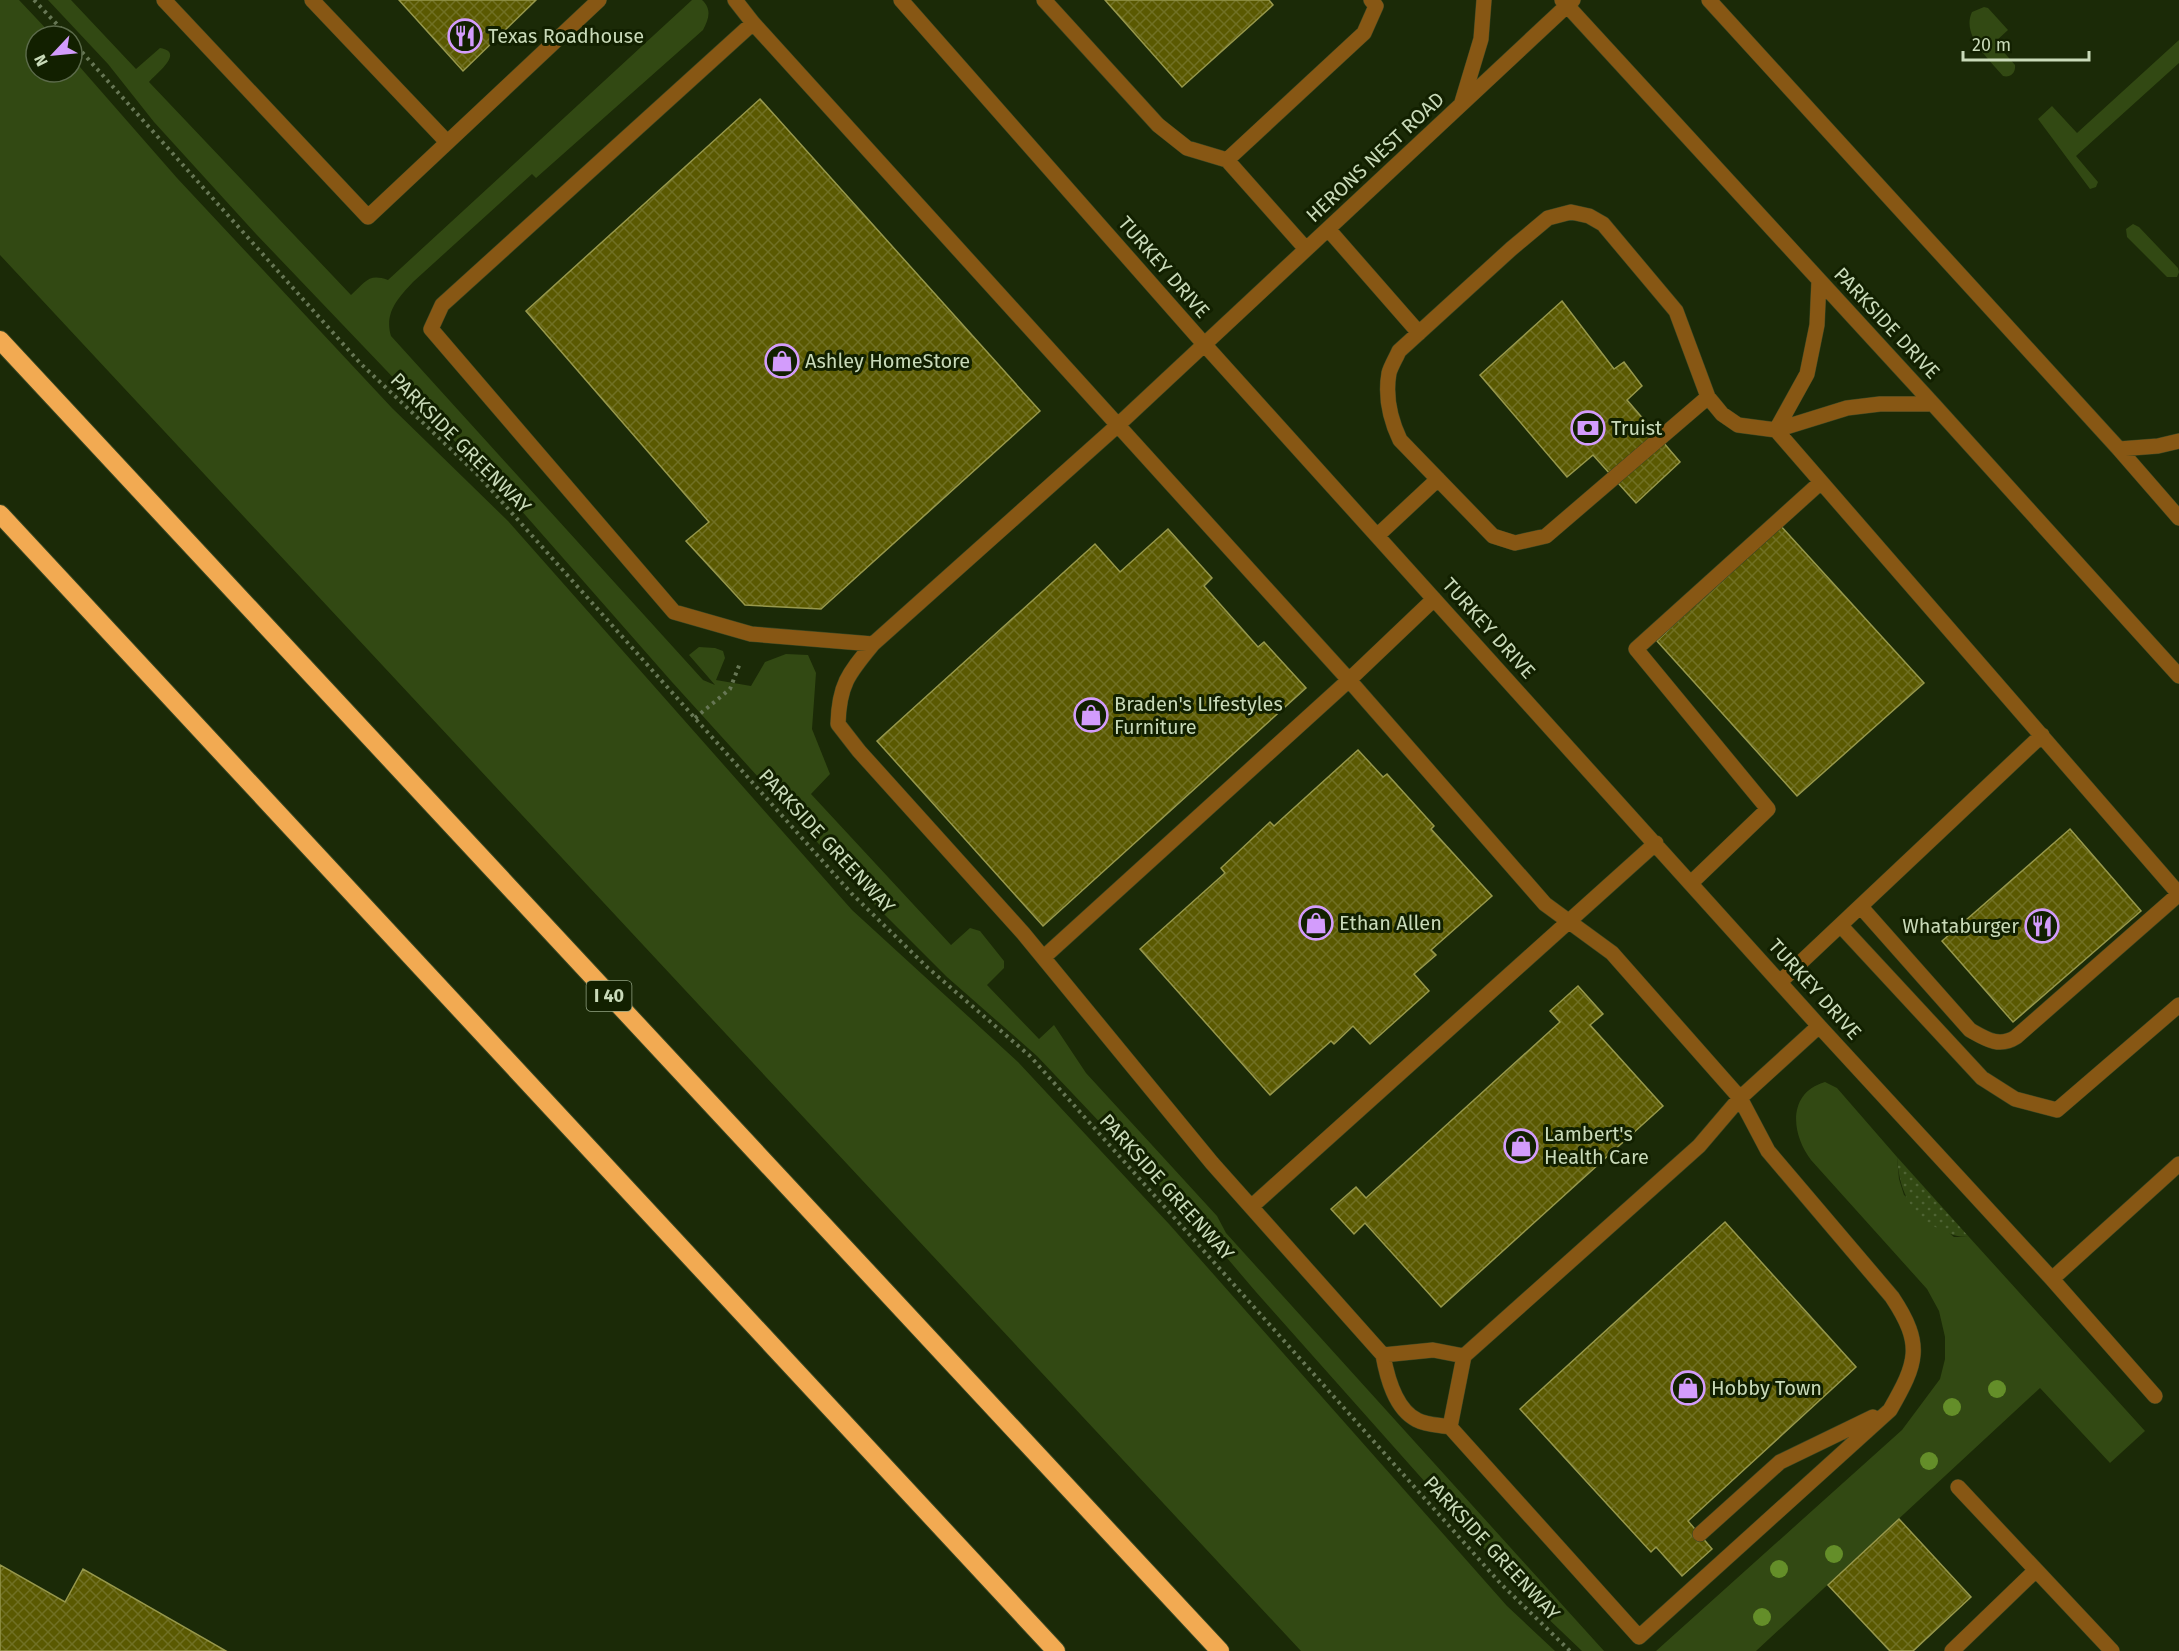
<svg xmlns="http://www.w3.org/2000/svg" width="2179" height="1651" viewBox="0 0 2179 1651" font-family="'Fira Sans',sans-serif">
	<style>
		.grass { fill: #324913 }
		.park { fill: url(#park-dots) }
		.building { fill: url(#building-cross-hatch); stroke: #97984c; stroke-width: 1.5 }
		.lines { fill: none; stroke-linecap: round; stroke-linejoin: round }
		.minor-casing { stroke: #374623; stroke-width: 16 }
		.highway-casing { stroke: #374623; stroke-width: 20 }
		.path { stroke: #677755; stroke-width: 4; stroke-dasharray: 3 4.5; stroke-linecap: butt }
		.minor { stroke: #875714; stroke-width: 15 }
		.highway { stroke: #f2aa52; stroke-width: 18 }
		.tree { fill: #648e29 }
		.labels { text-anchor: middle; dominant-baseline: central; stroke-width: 6; stroke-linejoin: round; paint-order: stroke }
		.shield { fill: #122000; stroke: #92a282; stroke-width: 1.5 }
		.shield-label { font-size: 18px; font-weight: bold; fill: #c9dab9 }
		.poi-label { font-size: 20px; fill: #c9dab9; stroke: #122000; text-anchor: start }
		.street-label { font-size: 20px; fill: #c9dab9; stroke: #122000 }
	</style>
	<defs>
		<pattern id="park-dots" width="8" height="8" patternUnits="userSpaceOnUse" patternTransform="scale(1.5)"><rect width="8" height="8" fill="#324913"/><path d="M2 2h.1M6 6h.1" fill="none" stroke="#4e6333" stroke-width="1.8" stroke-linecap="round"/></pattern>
		<pattern id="building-cross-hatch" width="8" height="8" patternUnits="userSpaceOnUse" patternTransform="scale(1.5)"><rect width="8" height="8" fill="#5a5901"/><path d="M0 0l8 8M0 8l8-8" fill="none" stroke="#707024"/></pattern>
	</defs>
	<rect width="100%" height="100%" fill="#1b2a07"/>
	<path class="grass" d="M0 0H19L53 36H36V72H72V58L177 178 392 408 508 521 852 910 1018 1062 1169 1224 1507 1606 1555 1651H1301L0 255Z
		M48 0H71L136 69 160 48C185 52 157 73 149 82L351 295C366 282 368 273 388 280L692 0H702C712 9 709 19 703 30L536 178 532 174 413 282C398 298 384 313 391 336L703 680 715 685 689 655 699 647 715 648 723 651 725 658 716 680 751 686 765 662 786 654 808 655 816 673 812 729 830 774 811 794 951 945 970 928 980 931 1004 961V968L987 985 1039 1039 1054 1025 1086 1073 1217 1216 1226 1233 1604 1651H1582L1538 1609 1256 1292 1216 1245 1037 1056 947 977 866 896 672 682 483 467 449 436 256 234 154 122 108 64Z
		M1984 7 1988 8 2008 30 1995 42 2015 65C2016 73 2010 78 2003 76 1989 59 1961 35 1972 12Z
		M2179 40V63L2076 156 2098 182 2096 187 2090 189 2038 119 2052 106 2077 133Z
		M2133 224 2139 227 2178 268 2179 272 2177 277H2167L2127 237 2126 229Z
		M1825 1082 1837 1088 1897 1157 1899 1179 1904 1195 1954 1237H1969L2145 1431 2110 1463 2040 1388 1756 1651H1656L1902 1430 1940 1379 1945 1359V1337L1939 1311 1927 1289 1811 1160C1791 1134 1787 1093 1825 1082Z"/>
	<path class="park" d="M1897 1157 1969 1237C1956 1237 1949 1234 1937 1228 1908 1213 1899 1187 1897 1157Z"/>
	<path class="building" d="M399 0H536L463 71Z
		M1105 0H1269L1273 5 1182 87Z
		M760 99 1040 411 821 609 745 605 686 541 709 522 526 311Z
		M1562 301 1614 369 1624 362 1642 386 1627 400 1680 462 1636 503 1593 455 1567 477 1480 375Z
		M1779 524 1924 683 1797 796 1657 641Z
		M1168 529 1212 578 1204 586 1258 647 1264 642 1306 688 1043 926 877 741 1095 544 1120 572Z
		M1358 750 1383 777 1387 774 1434 826 1431 829 1492 896 1431 950 1436 955 1414 974 1429 991 1370 1044 1353 1026 1334 1044 1331 1041 1270 1095 1140 949 1225 873 1221 868 1270 822 1274 826Z
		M2070 829 2141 911 2013 1022 1942 941Z
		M1578 986 1603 1014 1590 1025 1663 1106 1441 1307 1365 1223 1354 1234 1331 1209 1356 1187 1366 1198 1560 1022 1550 1011Z
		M1725 1222 1856 1367 1688 1521 1712 1549 1682 1576 1656 1547 1651 1552 1520 1409Z
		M1899 1519 1971 1597 1913 1651H1890L1828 1585Z
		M0 1565 65 1602 83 1569 226 1651H0Z"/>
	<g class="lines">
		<defs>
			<path id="minor" d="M164 0 368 217 599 0
				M312 0 447 142
				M735 0 753 23 1349 680 1545 904 1612 953 1740 1098 1768 1151 1892 1297C1924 1345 1917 1363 1890 1410L1639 1637 1450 1427C1440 1425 1426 1425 1417 1420 1395 1409 1387 1377 1383 1355L1212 1163 1023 933 859 751 838 724C839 684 849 673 873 644L1118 425 1573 0
				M901 0 1204 344 1819 1026 2052 1279 2155 1396
				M1044 0 1158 125 1187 148 1227 160
				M1562 0 1933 404 2179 676
				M1709 0 2119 449 2179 518
				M753 23 442 305 431 329 674 612 751 634 873 644
				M1462 102 1481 39 1484 0
				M1328 229 1419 333
				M1306 249 1227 160 1364 33 1376 6 1371 0
				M1708 397 1546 536 1515 543 1493 536 1400 440C1390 419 1385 396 1389 373 1391 366 1396 358 1399 351L1511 249 1548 218 1571 212 1589 216 1603 224 1676 311 1708 397 1722 414 1738 425 1776 430 1847 408 1880 404H1933
				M1776 430 2179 894
				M1776 430 1807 374 1817 325 1819 280
				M2119 449 2158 446 2179 441
				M1378 535 1438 479
				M1691 883 1768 809 1636 649 1821 482
				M1861 907 1970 1030C1986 1039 1999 1048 2016 1037L2179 894
				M1841 926 1982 1078 2015 1099 2057 1110 2179 1005
				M1044 957 1349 680 1434 599
				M1780 982 2042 735
				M1251 1207 1656 843
				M2052 1279 2179 1164
				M1383 1355 1433 1350 1464 1356
				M1450 1427 1464 1356 1699 1146 1740 1098 1819 1026
				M1958 1487 2112 1651
				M1700 1534 1780 1462 1873 1417
				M1952 1651 2036 1570"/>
			<path id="highway" d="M0 340 1220 1651
				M0 514 1056 1651"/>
		</defs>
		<use href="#minor" class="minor-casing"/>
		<use href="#highway" class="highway-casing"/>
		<path class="path" d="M34 0 68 36
			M72 41 361 364 477 474 852 894 928 968 1030 1056 1501 1584 1570 1651
			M695 718 730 689 740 663"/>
		<use href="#minor" class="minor"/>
		<use href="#highway" class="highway"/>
	</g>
	<g class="tree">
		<circle cx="1997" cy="1389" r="9"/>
		<circle cx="1952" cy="1407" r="9"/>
		<circle cx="1929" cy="1461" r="9"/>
		<circle cx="1834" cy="1554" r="9"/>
		<circle cx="1779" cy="1569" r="9"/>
		<circle cx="1762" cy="1617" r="9"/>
	</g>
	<defs>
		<symbol id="restaurant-ring" viewBox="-11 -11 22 22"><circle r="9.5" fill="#122000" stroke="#d39cfc" stroke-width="1.5"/><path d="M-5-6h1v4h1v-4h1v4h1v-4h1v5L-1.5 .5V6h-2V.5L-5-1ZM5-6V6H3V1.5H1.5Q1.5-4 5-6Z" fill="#d39cfc"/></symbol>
		<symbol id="shop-ring" viewBox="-11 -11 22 22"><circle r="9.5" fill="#122000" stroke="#d39cfc" stroke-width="1.5"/><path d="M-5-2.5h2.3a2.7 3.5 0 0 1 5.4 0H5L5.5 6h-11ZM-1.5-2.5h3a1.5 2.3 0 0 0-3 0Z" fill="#d39cfc"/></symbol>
		<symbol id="bank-ring" viewBox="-11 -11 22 22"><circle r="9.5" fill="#122000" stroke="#d39cfc" stroke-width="1.5"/><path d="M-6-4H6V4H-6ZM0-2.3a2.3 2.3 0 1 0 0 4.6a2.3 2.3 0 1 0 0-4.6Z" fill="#d39cfc"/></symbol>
	</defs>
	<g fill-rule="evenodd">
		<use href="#restaurant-ring" x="446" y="17" width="38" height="38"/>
		<use href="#shop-ring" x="763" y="342" width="38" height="38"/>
		<use href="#bank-ring" x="1569" y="409" width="38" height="38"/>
		<use href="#shop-ring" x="1072" y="696" width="38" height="38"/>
		<use href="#shop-ring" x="1297" y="904" width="38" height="38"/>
		<use href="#restaurant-ring" x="2023" y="907" width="38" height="38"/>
		<use href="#shop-ring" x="1502" y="1127" width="38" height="38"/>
		<use href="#shop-ring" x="1669" y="1369" width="38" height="38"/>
	</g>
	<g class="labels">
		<rect class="shield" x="586.5" y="981" width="45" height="30" rx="4.5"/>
		<g class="shield-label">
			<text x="609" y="996">I 40</text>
		</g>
		<g class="poi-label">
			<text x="488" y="36">Texas Roadhouse</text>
			<text x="805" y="361">Ashley HomeStore</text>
			<text x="1611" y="428">Truist</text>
			<text x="1114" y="704">Braden's LIfestyles<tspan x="1114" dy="23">Furniture</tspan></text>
			<text x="1339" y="923">Ethan Allen</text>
			<text x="2019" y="926" text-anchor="end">Whataburger</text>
			<text x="1544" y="1134">Lambert's<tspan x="1544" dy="23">Health Care</tspan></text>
			<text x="1711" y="1388">Hobby Town</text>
		</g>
		<g class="street-label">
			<text transform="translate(1375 157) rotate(-43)">HERONS NEST ROAD</text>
			<text transform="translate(1164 267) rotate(49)">TURKEY DRIVE</text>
			<text transform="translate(1887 323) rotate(47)">PARKSIDE DRIVE</text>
			<text transform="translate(461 443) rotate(45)">PARKSIDE GREENWAY</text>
			<text transform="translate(1489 628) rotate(48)">TURKEY DRIVE</text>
			<text transform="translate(827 841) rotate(47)">PARKSIDE GREENWAY</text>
			<text transform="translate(1815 989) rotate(48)">TURKEY DRIVE</text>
			<text transform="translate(1167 1187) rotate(48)">PARKSIDE GREENWAY</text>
			<text transform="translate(1492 1548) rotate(47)">PARKSIDE GREENWAY</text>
		</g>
	</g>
	<g transform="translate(54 54) rotate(244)"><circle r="28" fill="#122000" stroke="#5b6a4a" stroke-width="1.5"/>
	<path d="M0-4.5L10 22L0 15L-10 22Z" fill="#d39cfc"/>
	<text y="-9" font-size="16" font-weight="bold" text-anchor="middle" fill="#c9dab9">N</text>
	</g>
	<path d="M1963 51v9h126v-9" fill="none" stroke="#c9dab9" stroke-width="3"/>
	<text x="1972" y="51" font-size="18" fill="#c9dab9" stroke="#122000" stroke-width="4.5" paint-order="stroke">20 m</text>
</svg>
